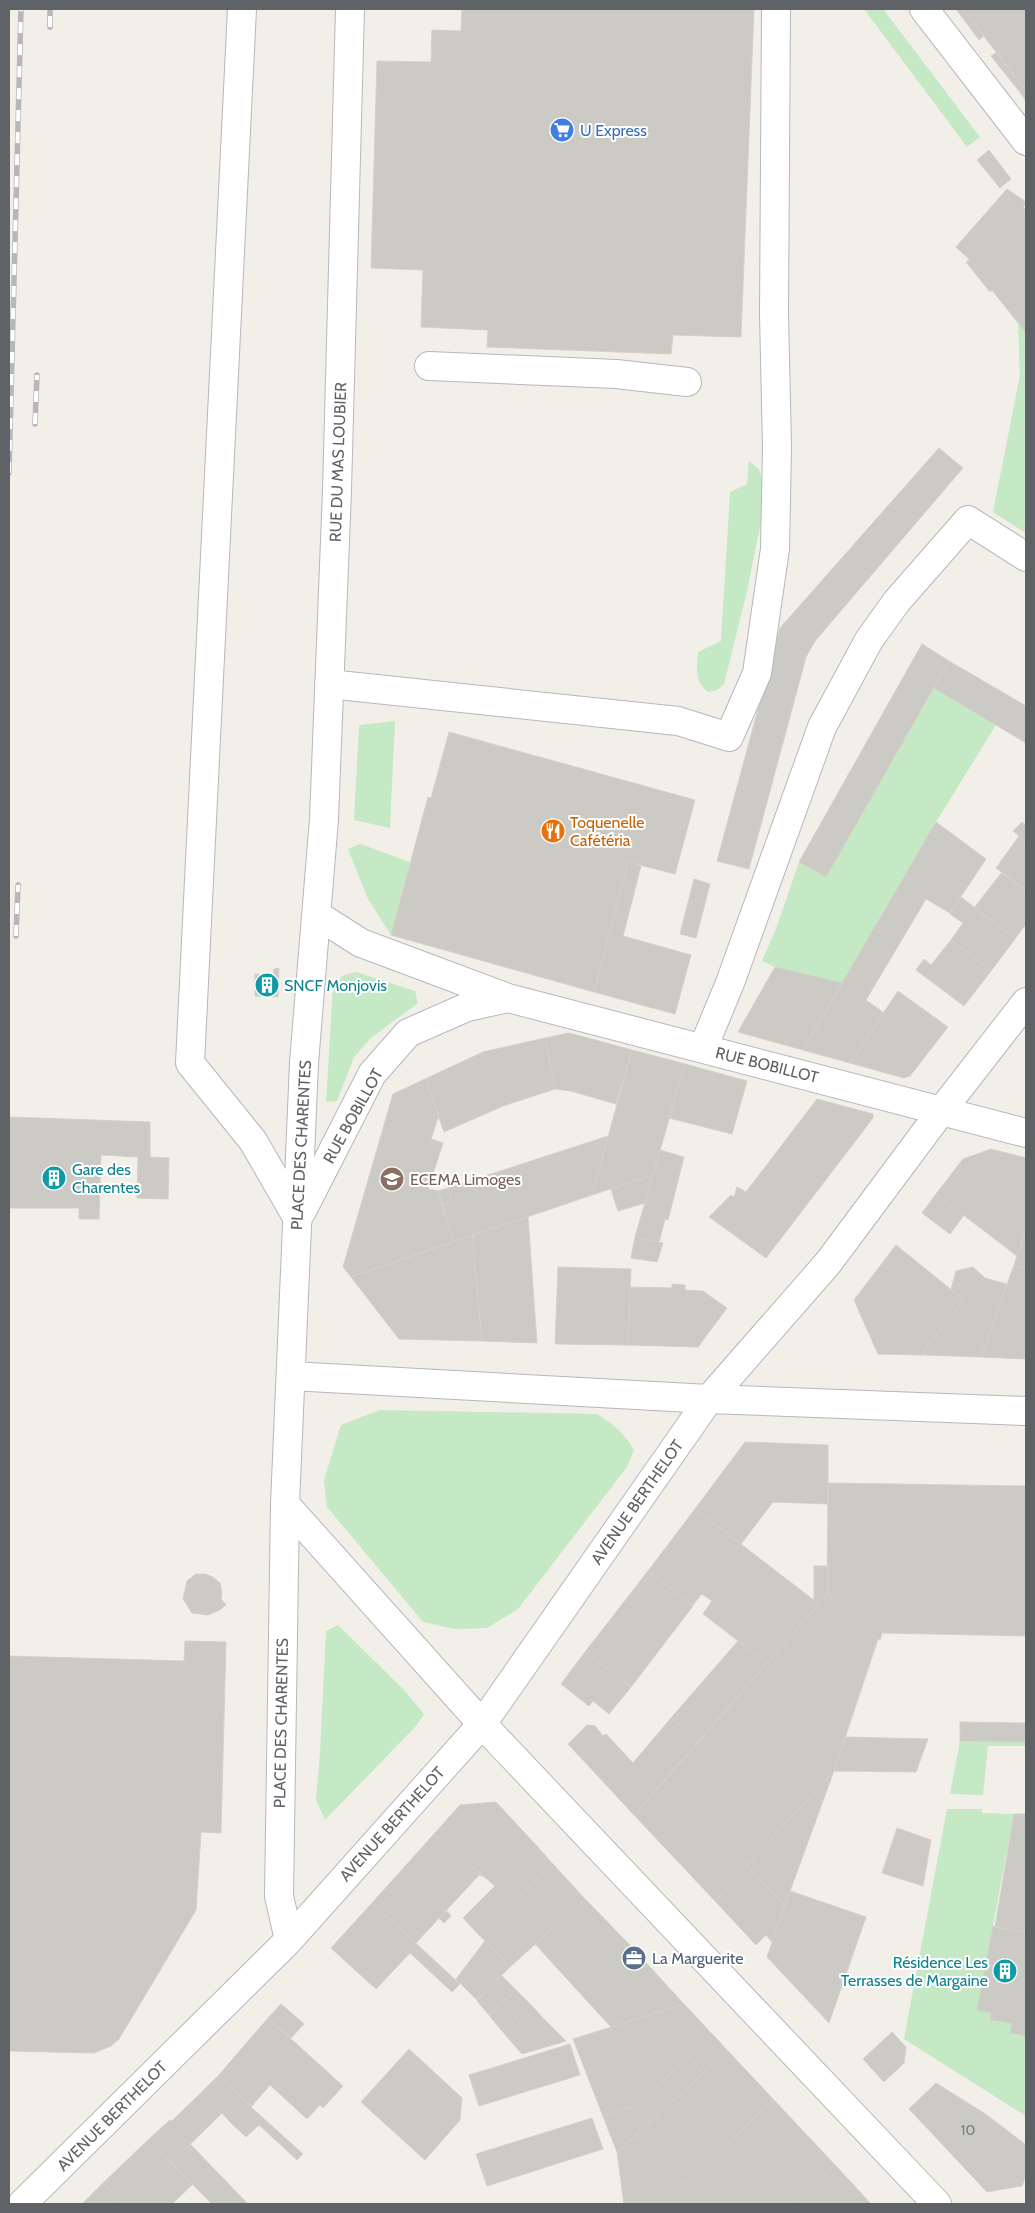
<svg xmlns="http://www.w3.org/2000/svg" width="1035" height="2213" viewBox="0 0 1035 2213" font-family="Cabin,sans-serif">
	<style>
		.green { fill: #c5e8c5 }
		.building { fill: #cccac5; stroke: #d6d1c6 }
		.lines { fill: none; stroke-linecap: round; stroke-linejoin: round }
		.minor-casing { stroke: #b5b8bc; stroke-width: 30 }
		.minor { stroke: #fff; stroke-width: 28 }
		.rail-casing { stroke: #b6b7b8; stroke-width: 5.5 }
		.rail { stroke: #fff; stroke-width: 4; stroke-dasharray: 11; stroke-linecap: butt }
		.labels { text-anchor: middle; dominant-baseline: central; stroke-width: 4; stroke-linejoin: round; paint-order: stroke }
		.number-label { font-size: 14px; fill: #7a7d7f }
		.shop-label { font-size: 16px; fill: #366cbe; stroke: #fff; text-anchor: start }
		.street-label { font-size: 16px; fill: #5f6368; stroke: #fff }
		.food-label { font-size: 16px; fill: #c56008; stroke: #fff; text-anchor: start }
		.culture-label { font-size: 16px; fill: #0d838f; stroke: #fff; text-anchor: start }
		.education-label { font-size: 16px; fill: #785e54; stroke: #fff; text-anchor: start }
		.service-label { font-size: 16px; fill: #4e5e75; stroke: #fff; text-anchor: start }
	</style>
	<rect width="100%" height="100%" fill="#f1efe8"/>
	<path class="green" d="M864 9H883L980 137 967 147Z
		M1018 323 1026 333V533L993 512 1020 375Z
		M749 461 759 469 766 497 747 591 724 684 717 690 708 692C694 681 697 668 698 652L721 641 730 492 747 484Z
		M934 688 996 725 936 822 843 983 775 967 762 961 776 929 799 862 826 876Z
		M395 721 390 828 354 820 359 725Z
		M360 844 410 862 391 935 368 899 348 849Z
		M356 972 415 991 418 1003 371 1038 354 1057 337 1101 326 1102 333 987 342 976Z
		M380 1410 597 1414C613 1424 625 1434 634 1450L627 1467 518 1609 487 1628 455 1629 423 1622 327 1507 324 1480 341 1425Z
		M338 1625 403 1689 424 1714 415 1727 325 1820 316 1800 320 1753 326 1631Z
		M960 1741 1026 1742V1746H988L983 1795 950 1794Z
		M947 1809H982V1813L1014 1814 977 2010 991 2013 990 2020 1012 2023 1010 2033 1026 2036V2116L904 2039Z"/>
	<path class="building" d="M462 9H754L741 337 673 335 671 354 487 347 488 330 421 327 423 270 371 268 377 61 431 62 432 30 461 31Z
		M956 9H963L984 36 979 40Z
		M963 9H1026V88L1025 86 1023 87Z
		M997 52 1023 87 1019 91 991 56Z
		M1025 86 1026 88V101L1019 91Z
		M989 150 1011 179 1000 188 977 160Z
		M1007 189 1026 202 1023 207 1026 211V333L992 290 990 292 966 262 970 260 956 247Z
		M939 448 963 468 815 641 806 657 749 869 717 861 780 628Z
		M922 644 949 661 826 877 799 862Z
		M949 661 1026 706V743L934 688Z
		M449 732 695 800 675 874 628 862 594 992 391 935 428 797 431 798Z
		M936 822 986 859 950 913 926 899 866 1000 884 1013 850 1063 803 1050Z
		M1022 822 1026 825V842L1013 831Z
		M1019 836 1026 842V891L996 868Z
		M628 862 641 866 623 936 691 955 675 1014 594 992Z
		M1002 872 1026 891V924L1015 939 974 908Z
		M694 879 710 884 696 938 680 934Z
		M961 897 1015 939 991 971 951 940 963 923 950 914Z
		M951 940 991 971 964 1006 916 970 924 959 931 965Z
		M775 967 843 983 803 1050 738 1032Z
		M279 968 278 997 255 996V974L273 975 274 969Z
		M898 991 948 1027 910 1076 904 1078 850 1063Z
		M569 1033 632 1050 616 1104 571 1091 555 1089 545 1038Z
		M545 1038 555 1089 503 1106 444 1132 425 1079 483 1052Z
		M632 1050 685 1064 653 1175 592 1195Z
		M685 1064 747 1081 732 1134 669 1118Z
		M425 1079 439 1115 431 1139 443 1143 428 1189 438 1191 453 1242 351 1277 343 1267 393 1094Z
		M817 1099 873 1114V1118L766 1258 709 1217 731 1195 734 1197 737 1187 746 1192Z
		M9 1117 150 1122V1157L169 1158 168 1199 137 1198 138 1157 101 1155 99 1219H79V1208H9Z
		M608 1136 592 1195 453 1242 443 1205 452 1201 448 1188Z
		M991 1149 1026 1158V1229L1017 1256 936 1194 963 1159Z
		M660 1150 684 1157 668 1220 665 1219 659 1242 635 1237Z
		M653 1175 645 1203 618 1211 611 1189Z
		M448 1188 452 1201 443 1205 438 1191Z
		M936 1194 964 1215 950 1234 922 1213Z
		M528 1217 537 1343 482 1341 472 1235Z
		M1026 1229V1269L1014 1265Z
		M472 1235 482 1341 399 1339 351 1277Z
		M635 1237 663 1243 657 1262 631 1258Z
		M896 1245 964 1300 924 1351V1355L878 1354 854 1300Z
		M1014 1265 1026 1269V1359L981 1357Z
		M558 1267 631 1269 628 1345 555 1344Z
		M973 1267 985 1278 1007 1284 981 1357 924 1355V1351L964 1300 951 1289 956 1271Z
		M672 1284 685 1285V1290L703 1291 727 1308 698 1347 628 1345 630 1287 672 1288Z
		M745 1442 828 1445V1504L773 1502 741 1544 695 1509Z
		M828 1483 1026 1486V1636L882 1633 880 1640 878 1639 827 1595Z
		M695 1509 819 1604 767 1663 703 1614 712 1601 702 1594 692 1606 648 1571Z
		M814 1566H828V1594L819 1604 814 1600Z
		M648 1571 693 1606 631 1687 585 1652Z
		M196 1574H205L213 1577 220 1583 222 1592 221 1599 226 1605 220 1610 208 1615 192 1613 183 1599 187 1581Z
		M827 1595 878 1639 834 1771 747 1865 665 1779Z
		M185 1641 226 1642 221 1833 201 1832 196 1910 119 2039 111 2046 94 2053 9 2051V1656L184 1661Z
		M738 1641 767 1663 700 1741 671 1718Z
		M585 1652 631 1687 609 1714 593 1701 589 1706 561 1684Z
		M671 1718 700 1741 634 1815 568 1744 587 1725 595 1726 603 1736 606 1734 633 1763Z
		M960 1722 1026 1723V1742L960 1741Z
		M846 1737 928 1739 916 1772 834 1771Z
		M834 1771 790 1891 785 1906 747 1865Z
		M665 1779 747 1865 715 1901 634 1815Z
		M496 1802 536 1845 495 1886 434 1834 460 1805Z
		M1014 1814H1026V1932L995 1927Z
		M897 1828 931 1840 923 1886 882 1873Z
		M434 1834 485 1877 479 1875 416 1943 372 1903Z
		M536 1845 552 1863 479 1935 463 1918Z
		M552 1863 585 1899 510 1967 479 1935Z
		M747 1865 785 1906 772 1942 766 1935 756 1945 715 1901Z
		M790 1891 866 1917 829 2023 767 1957Z
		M585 1899 627 1942 684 2004 611 2027 535 1944Z
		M372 1903 460 1984 452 1992 410 1953 376 1989 331 1948Z
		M447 1911 451 1916 444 1923 439 1918Z
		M993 1926 1026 1932V2036L1010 2033 1012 2023 990 2020 991 2013 977 2010Z
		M485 1941 510 1967 477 2000 456 1979Z
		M501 1975 516 1990 489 2015 477 2001Z
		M516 1990 530 2004 502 2031 489 2015Z
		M281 2004 304 2024 291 2038 268 2018Z
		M530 2004 544 2019 515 2046 502 2031Z
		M684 2004 728 2051 703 2074 689 2057 633 2107 603 2116 573 2039Z
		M268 2018 343 2086 323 2108 320 2105 307 2119 270 2085 251 2107 218 2076Z
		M544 2019 566 2041 522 2054 515 2046Z
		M892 2032 906 2047 904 2063 884 2082 863 2059Z
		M570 2044 580 2075 479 2106 469 2075Z
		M409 2049 462 2098 460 2120 425 2160 361 2102Z
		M728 2051 774 2100 683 2184 636 2134Z
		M689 2057 703 2074 617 2152 603 2116 633 2107Z
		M218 2076 249 2104 231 2123 222 2113 171 2163 149 2139 170 2120 172 2121Z
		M936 2083 987 2115 1026 2145V2175L1022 2186 987 2192 909 2109Z
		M774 2100 835 2165 791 2204H624L617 2152 636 2134 683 2184Z
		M249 2104 251 2107 303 2154 297 2160 259 2125 246 2137 231 2123Z
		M592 2118 603 2149 487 2186 476 2154Z
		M149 2139 193 2184 172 2204H122L103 2183Z
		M190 2144 248 2204H212L171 2163Z
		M835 2165 861 2193 849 2204H791Z
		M103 2183 122 2204H81H82Z
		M861 2193 871 2204H849Z"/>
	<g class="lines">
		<defs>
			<path id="minor" d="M242 9 190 1063 253 1141 298 1219
				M924 9 1026 141
				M429 366 616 374 687 382
				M329 684 678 721 729 737 757 673 775 549 777 447 774 314 776 9
				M317 915 361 943 508 998 1026 1133
				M703 1048 730 983 822 727 869 640 897 601 968 520 1026 557
				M302 1211 372 1074 408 1033 467 1007 508 998
				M291 1376 709 1399 1026 1411
				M285 1504 482 1724 937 2204
				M289 1940 279 1896 285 1504 304 1063 324 819 337 490 350 9
				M22 2204 289 1940 482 1724 709 1399 828 1263 942 1110 1026 1002"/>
		</defs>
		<use href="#minor" class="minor-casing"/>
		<use href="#minor" class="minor"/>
		<defs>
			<path id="rail" d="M50 27V9
				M35 424 37 375
				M9 473 21 9
				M16 936 18 885"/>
		</defs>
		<use href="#rail" class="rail-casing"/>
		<use href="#rail" class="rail"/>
	</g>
	<defs>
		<symbol id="supermarket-disc" viewBox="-11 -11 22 22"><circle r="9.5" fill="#3f7fe0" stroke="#fff"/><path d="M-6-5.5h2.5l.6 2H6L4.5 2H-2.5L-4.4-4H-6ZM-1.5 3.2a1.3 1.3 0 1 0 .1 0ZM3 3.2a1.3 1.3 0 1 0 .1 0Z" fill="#fff"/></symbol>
		<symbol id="restaurant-disc" viewBox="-11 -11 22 22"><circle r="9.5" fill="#e8710a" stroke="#fff"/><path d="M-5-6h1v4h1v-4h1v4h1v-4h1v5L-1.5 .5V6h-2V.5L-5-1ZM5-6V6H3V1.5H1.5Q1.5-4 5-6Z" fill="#fff"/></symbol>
		<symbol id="building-disc" viewBox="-11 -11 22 22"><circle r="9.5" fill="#0f9aa8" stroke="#fff"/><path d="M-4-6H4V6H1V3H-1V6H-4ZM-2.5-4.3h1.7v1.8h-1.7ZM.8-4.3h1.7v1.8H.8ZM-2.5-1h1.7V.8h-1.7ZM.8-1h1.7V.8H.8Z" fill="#fff"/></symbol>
		<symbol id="university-disc" viewBox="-11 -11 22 22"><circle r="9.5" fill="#8d6e63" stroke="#fff"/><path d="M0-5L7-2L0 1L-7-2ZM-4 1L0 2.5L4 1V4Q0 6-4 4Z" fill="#fff"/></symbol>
		<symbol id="office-disc" viewBox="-11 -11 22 22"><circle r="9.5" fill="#5c6f8a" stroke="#fff"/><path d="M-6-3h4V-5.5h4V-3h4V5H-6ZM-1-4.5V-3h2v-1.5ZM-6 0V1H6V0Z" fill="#fff"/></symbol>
	</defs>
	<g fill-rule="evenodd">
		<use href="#supermarket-disc" x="548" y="116" width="28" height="28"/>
		<use href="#restaurant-disc" x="539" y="817" width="28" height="28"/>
		<use href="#building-disc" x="253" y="971" width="28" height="28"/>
		<use href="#building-disc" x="40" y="1164" width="28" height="28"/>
		<use href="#university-disc" x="378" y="1165" width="28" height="28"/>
		<use href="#office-disc" x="620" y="1944" width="28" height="28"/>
		<use href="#building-disc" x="991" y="1957" width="28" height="28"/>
	</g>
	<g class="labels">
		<g class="number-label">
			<text x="968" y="2130">10</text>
		</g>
		<g class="shop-label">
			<text x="580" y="130">U Express</text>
		</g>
		<g class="street-label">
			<text transform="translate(338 462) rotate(-88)">RUE DU MAS LOUBIER</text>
			<text transform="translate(767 1065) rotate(14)">RUE BOBILLOT</text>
			<text transform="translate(353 1116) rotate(-61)">RUE BOBILLOT</text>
			<text transform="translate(301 1145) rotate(-87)">PLACE DES CHARENTES</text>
			<text transform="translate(637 1502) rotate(-55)">AVENUE BERTHELOT</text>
			<text transform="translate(281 1723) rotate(-89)">PLACE DES CHARENTES</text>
			<text transform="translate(392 1824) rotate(-48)">AVENUE BERTHELOT</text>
			<text transform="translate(112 2116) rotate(-45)">AVENUE BERTHELOT</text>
		</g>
		<g class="food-label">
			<text x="570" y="822">Toquenelle<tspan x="570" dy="18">Cafétéria</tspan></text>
		</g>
		<g class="culture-label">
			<text x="284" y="985">SNCF Monjovis</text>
			<text x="72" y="1169">Gare des<tspan x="72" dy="18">Charentes</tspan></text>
			<text x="988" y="1962" text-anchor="end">Résidence Les<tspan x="988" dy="18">Terrasses de Margaine</tspan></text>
		</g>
		<g class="education-label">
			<text x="410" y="1179">ECEMA Limoges</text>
		</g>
		<g class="service-label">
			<text x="652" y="1958">La Marguerite</text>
		</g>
	</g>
	<rect width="1035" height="2213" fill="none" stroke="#5f6368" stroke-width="20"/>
</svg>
